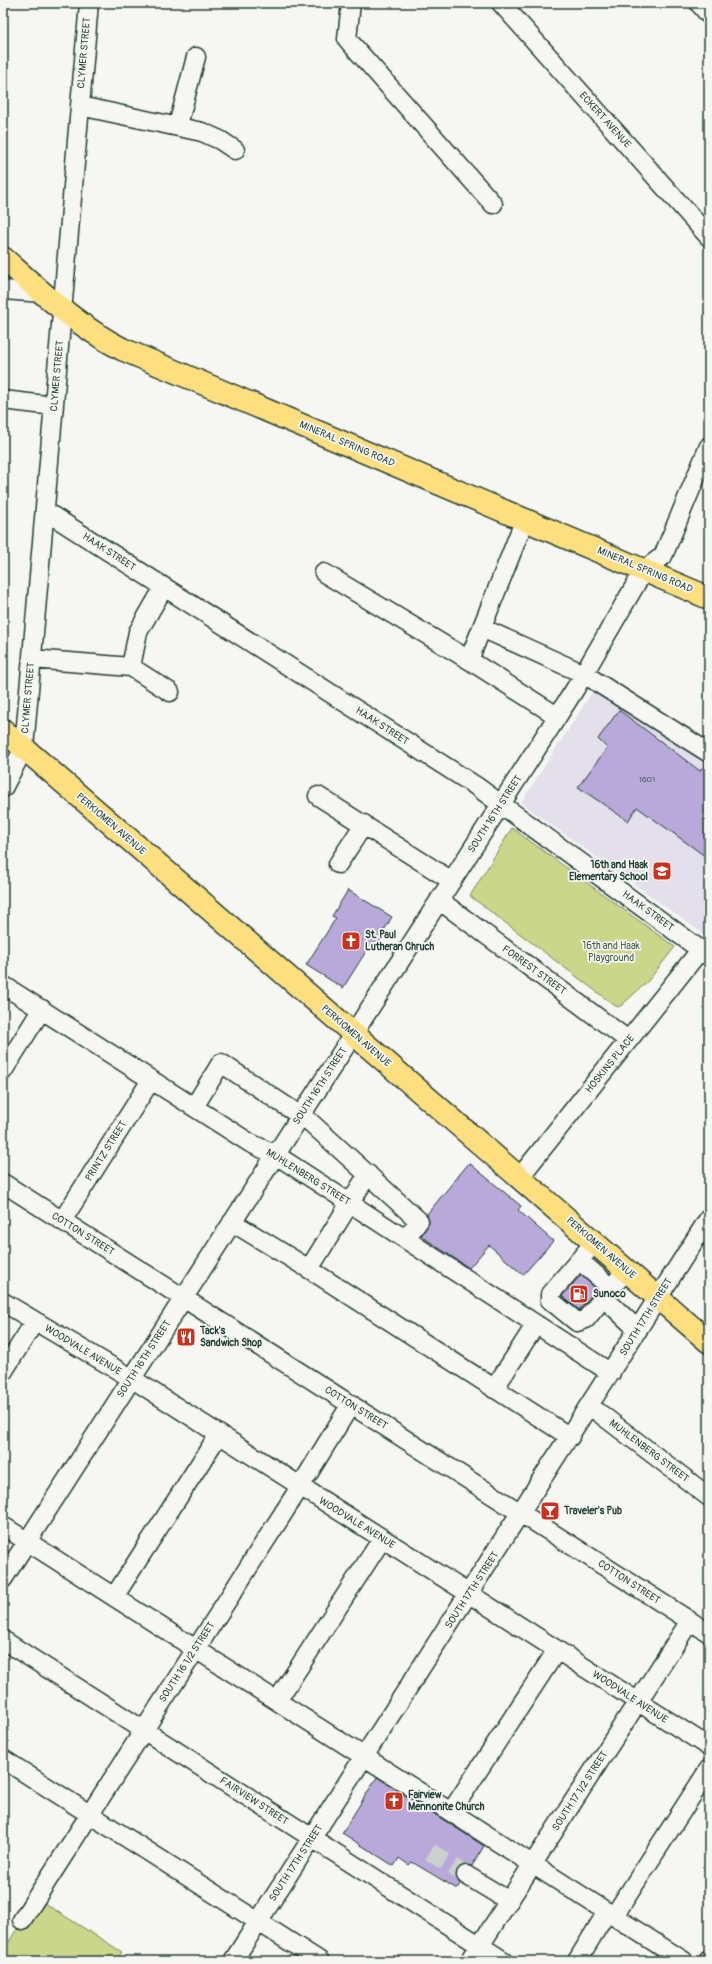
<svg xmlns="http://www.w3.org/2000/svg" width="712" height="1964" viewBox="0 0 712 1964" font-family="Pangolin,sans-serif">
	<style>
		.built { fill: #e3dfeb }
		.green { fill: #cad689; stroke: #748a5e }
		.building { fill: #b8a9da; stroke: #1f3d34 }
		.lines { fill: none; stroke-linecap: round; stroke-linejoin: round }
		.minor-tunnel { stroke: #cbd1cc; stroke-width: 18; stroke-dasharray: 18 9; stroke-linecap: butt }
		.minor-casing { stroke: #1f3d34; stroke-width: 21 }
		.major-casing { stroke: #1f3d34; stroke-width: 25 }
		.minor { stroke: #f6f6f2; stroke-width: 18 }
		.major { stroke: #fedf80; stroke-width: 22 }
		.labels { text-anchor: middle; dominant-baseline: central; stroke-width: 3.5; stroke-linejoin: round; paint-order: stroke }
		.number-label { font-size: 8px; fill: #45585e }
		.street-label { font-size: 10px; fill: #1f3d34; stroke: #f6f6f2 }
		.poi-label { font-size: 10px; font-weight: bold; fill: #1f3d34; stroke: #f6f6f2; text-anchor: start }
		.park-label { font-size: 10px; fill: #415c45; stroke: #f6f6f2 }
	</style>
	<rect width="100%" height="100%" fill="#f6f6f2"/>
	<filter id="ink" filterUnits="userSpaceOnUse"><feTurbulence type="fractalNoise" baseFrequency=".025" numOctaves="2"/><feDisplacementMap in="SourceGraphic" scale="8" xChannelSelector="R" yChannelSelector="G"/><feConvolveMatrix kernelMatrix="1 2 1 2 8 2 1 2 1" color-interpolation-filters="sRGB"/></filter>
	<g filter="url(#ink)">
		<path class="built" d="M600 680 709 744V938L521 803Z"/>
		<path class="green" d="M512 828 675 947 648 981 622 1005 618 1007 614 1005 470 896Z
			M36 1898 122 1952 116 1961H3V1947L5 1948Z"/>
		<path class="building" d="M619 710 700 771 706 763H709V859L637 807 628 821 578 787 607 748 598 739Z
			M348 890 392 917 381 935 383 936 375 949 370 945 343 988 306 965 336 918 332 916Z
			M469 1163 521 1206 518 1210 553 1241 523 1275 489 1245 469 1268 421 1236 429 1223 427 1214Z
			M581 1275 597 1289 579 1310 562 1296Z
			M377 1777 484 1846 472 1866 466 1865 457 1869 456 1875 460 1884 457 1889 412 1862 409 1865 399 1858 394 1866 342 1833Z"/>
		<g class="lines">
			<path class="minor-tunnel" d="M430 1852 466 1875"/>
			<defs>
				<path id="minor" d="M351 3 347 39 493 204
					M501 3 709 237
					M699 3 709 15
					M80 106 202 132 220 140 235 150
					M178 125 196 57
					M3 290 43 293
					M3 400 54 406
					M45 511 476 786 709 956
					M324 573 469 660 557 716
					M482 628 584 674 709 753
					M32 659 131 667 170 692
					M469 660 525 519
					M131 667 138 632 164 587
					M3 788 24 748 89 3
					M318 796 452 881
					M338 864 364 824
					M439 900 628 1040
					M3 985 250 1143 276 1155 611 1373
					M3 1071 42 1009
					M194 1107 221 1063 310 1122 419 1221 405 1239
					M519 1178 701 949
					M3 1183 709 1633
					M62 1221 151 1080
					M232 1222 309 1269 570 1437
					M594 1243 550 1294V1300L577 1322 586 1319 626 1270
					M579 1260 612 1289
					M309 1269 368 1174
					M604 1298 638 1330
					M3 1302 131 1378 709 1747
					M3 1372 35 1321
					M494 1389 536 1324
					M590 1406 709 1497
					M3 1526 684 1961
					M3 1579 575 689 644 570 663 556 709 446
					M114 1597 219 1434
					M3 1640 504 1961
					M277 1701 382 1539
					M3 1759 320 1961
					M451 1812 557 1650
					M466 1875 509 1901
					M614 1916 709 1769
					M22 1920 300 1487 351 1404
					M233 1961 709 1218
					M470 1961 690 1621
					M577 1961 607 1912
					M708 1961 709 1960"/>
				<path id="major" d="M3 258C40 291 77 326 122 349L709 598
					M3 730 709 1342"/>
			</defs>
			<use href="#minor" class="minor-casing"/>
			<use href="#major" class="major-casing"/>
			<use href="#minor" class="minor"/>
			<use href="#major" class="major"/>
		</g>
	</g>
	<defs>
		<symbol id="school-square" viewBox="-11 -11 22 22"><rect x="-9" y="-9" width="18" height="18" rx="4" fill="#c8321e" stroke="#f6f6f2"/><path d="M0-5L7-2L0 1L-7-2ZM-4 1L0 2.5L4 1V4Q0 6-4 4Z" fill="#fff"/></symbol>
		<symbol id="church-square" viewBox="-11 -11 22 22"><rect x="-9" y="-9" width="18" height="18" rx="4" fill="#c8321e" stroke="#f6f6f2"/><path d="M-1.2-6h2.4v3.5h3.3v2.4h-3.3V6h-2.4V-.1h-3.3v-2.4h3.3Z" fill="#fff"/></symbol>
		<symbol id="fuel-square" viewBox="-11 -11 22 22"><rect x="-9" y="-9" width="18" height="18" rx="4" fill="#c8321e" stroke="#f6f6f2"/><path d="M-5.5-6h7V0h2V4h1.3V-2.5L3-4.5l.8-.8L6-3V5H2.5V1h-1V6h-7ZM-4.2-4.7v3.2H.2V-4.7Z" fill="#fff"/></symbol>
		<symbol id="restaurant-square" viewBox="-11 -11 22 22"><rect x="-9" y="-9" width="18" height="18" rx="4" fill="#c8321e" stroke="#f6f6f2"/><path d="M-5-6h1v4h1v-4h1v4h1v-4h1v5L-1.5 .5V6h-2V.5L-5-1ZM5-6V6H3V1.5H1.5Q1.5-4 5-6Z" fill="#fff"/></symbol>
		<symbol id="bar-square" viewBox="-11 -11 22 22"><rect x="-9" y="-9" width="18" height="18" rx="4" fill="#c8321e" stroke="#f6f6f2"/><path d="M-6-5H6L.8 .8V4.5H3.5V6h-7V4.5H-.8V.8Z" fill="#fff"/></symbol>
	</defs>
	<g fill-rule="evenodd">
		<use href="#school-square" x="651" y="860" width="22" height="22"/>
		<use href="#church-square" x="340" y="930" width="22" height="22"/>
		<use href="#fuel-square" x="568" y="1283" width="22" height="22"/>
		<use href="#restaurant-square" x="175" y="1326" width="22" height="22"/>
		<use href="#bar-square" x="539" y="1500" width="22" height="22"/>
		<use href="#church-square" x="383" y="1790" width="22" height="22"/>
	</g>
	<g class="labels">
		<g class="number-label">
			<text x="647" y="779">1601</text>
		</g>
		<g class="street-label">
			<text transform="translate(84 53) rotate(-85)">CLYMER STREET</text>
			<text transform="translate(605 120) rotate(48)">ECKERT AVENUE</text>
			<text transform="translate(57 376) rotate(-85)">CLYMER STREET</text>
			<text transform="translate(347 444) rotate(23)">MINERAL SPRING ROAD</text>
			<text transform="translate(109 552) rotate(33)">HAAK STREET</text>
			<text transform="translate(645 570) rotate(23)">MINERAL SPRING ROAD</text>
			<text transform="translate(28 698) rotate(-85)">CLYMER STREET</text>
			<text transform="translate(382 726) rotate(33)">HAAK STREET</text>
			<text transform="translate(495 814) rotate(-57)">SOUTH 16TH STREET</text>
			<text transform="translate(111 824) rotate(41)">PERKIOMEN AVENUE</text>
			<text transform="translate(648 911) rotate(36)">HAAK STREET</text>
			<text transform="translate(534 970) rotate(36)">FORREST STREET</text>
			<text transform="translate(356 1036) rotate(41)">PERKIOMEN AVENUE</text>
			<text transform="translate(610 1064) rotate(-51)">HOSKINS PLACE</text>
			<text transform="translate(320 1086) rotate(-57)">SOUTH 16TH STREET</text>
			<text transform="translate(106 1151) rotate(-58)">PRINTZ STREET</text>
			<text transform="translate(308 1177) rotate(32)">MUHLENBERG STREET</text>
			<text transform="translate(83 1234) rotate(32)">COTTON STREET</text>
			<text transform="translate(601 1248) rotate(41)">PERKIOMEN AVENUE</text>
			<text transform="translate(646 1317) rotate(-58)">SOUTH 17TH STREET</text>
			<text transform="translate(83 1350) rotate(31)">WOODVALE AVENUE</text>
			<text transform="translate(144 1359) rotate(-57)">SOUTH 16TH STREET</text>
			<text transform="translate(356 1408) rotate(32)">COTTON STREET</text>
			<text transform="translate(649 1451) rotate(37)">MUHLENBERG STREET</text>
			<text transform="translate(357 1523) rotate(32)">WOODVALE AVENUE</text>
			<text transform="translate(629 1582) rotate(33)">COTTON STREET</text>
			<text transform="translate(472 1590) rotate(-57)">SOUTH 17TH STREET</text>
			<text transform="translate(187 1662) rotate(-57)">SOUTH 16 1/2 STREET</text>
			<text transform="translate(630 1697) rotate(33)">WOODVALE AVENUE</text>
			<text transform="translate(580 1791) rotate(-57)">SOUTH 17 1/2 STREET</text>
			<text transform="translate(254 1801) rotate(33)">FAIRVIEW STREET</text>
			<text transform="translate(296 1863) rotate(-57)">SOUTH 17TH STREET</text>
		</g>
		<g class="poi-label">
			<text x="648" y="865" text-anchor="end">16th and Haak<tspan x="648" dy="12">Elementary School</tspan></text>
			<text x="365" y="935">St. Paul<tspan x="365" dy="12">Lutheran Chruch</tspan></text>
			<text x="593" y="1294">Sunoco</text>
			<text x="200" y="1331">Tack's<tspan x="200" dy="12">Sandwich Shop</tspan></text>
			<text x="564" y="1511">Traveler's Pub</text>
			<text x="408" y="1795">Fairview<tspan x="408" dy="12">Mennonite Church</tspan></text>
		</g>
		<g class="park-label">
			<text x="611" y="946">16th and Haak<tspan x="611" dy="12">Playground</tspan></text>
		</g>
	</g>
	<rect width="712" height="1964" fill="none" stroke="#f6f6f2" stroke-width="16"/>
	<rect x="8" y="8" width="696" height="1948" fill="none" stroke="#1f3d34" stroke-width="1.5" filter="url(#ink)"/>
</svg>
